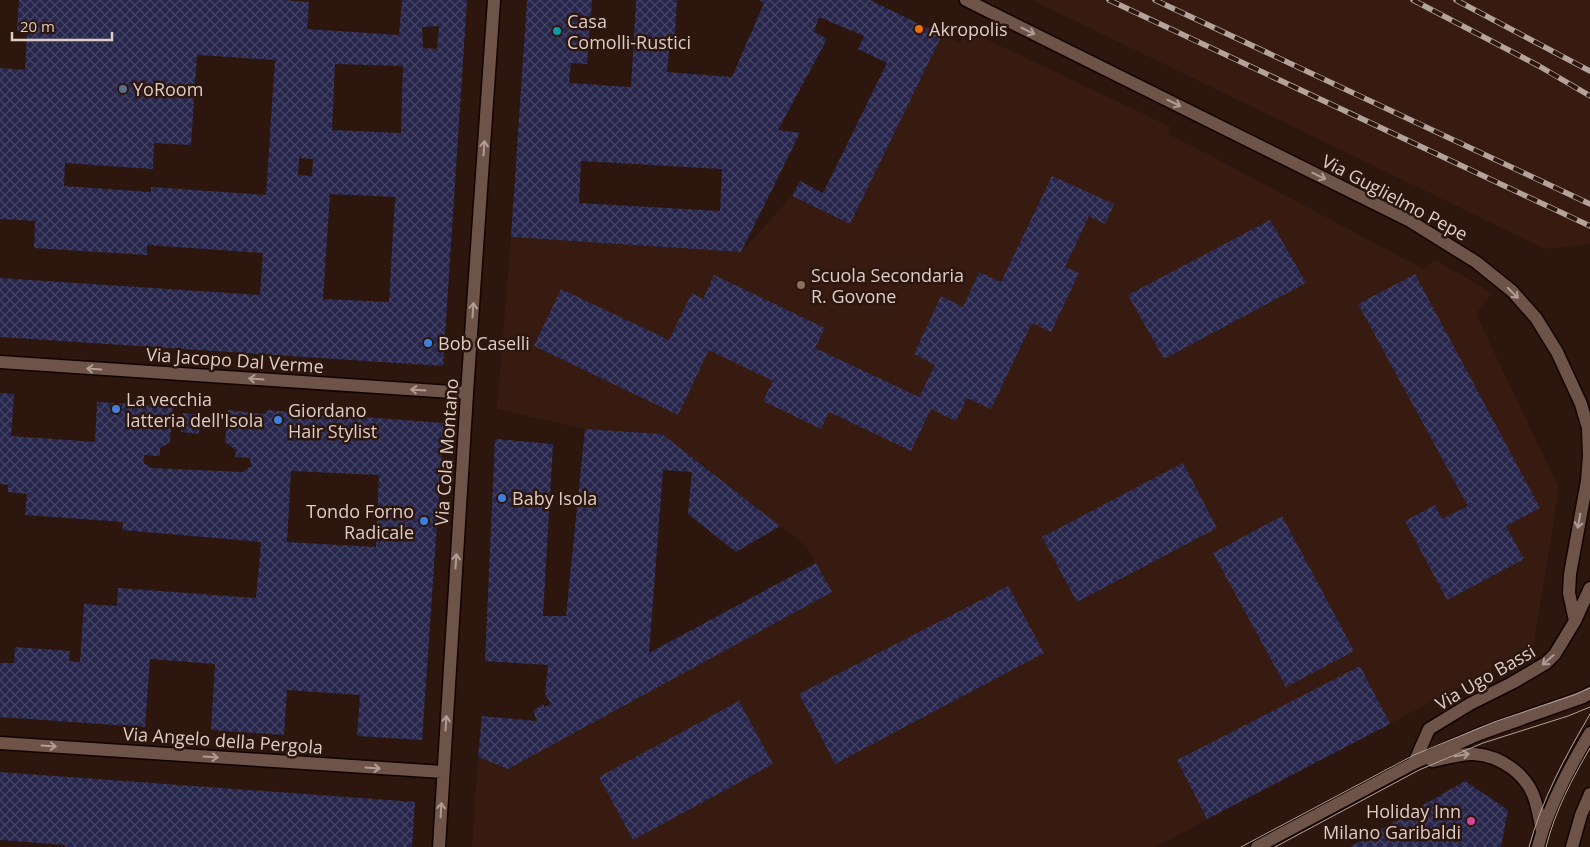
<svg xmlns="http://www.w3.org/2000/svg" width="1590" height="847" viewBox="0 0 1590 847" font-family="'Open Sans',sans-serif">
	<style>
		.built { fill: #381b10 }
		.building { fill: url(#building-cross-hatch); fill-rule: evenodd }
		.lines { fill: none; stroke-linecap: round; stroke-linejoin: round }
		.lane-casing { stroke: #130300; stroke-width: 15 }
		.street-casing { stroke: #130300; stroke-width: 15 }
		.lane { stroke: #6e5349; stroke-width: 12 }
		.street { stroke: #6e5349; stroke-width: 12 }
		.tram { stroke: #b4a39c; stroke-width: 1 }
		.rail-casing { stroke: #b4a39c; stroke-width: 5.5 }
		.rail { stroke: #2c160d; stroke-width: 4; stroke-dasharray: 11; stroke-linecap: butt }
		.oneway { stroke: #b19c95 }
		.food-dot { fill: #e8710a; stroke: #2c160d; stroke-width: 2 }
		.culture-dot { fill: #0f9aa8; stroke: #2c160d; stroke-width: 2 }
		.service-dot { fill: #5c6f8a; stroke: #2c160d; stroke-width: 2 }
		.education-dot { fill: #8d6e63; stroke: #2c160d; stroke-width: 2 }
		.shop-dot { fill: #3f7fe0; stroke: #2c160d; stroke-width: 2 }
		.hotel-dot { fill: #d1479c; stroke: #2c160d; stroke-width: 2 }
		.labels { text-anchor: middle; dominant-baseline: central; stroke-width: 5; stroke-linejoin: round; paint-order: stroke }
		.poi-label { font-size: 18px; fill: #ddcdc7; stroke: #2c160d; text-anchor: start }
		.street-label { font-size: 18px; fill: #ddcdc7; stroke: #2c160d }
	</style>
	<defs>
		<pattern id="building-cross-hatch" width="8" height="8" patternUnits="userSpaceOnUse" patternTransform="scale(1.25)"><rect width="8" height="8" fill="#27264c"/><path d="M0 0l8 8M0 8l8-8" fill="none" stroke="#464464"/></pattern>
	</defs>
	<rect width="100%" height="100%" fill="#2c160d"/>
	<path class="built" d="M1032 0H1590V244L1545 249Z
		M965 29 1171 127 1168 134 1200 150 1423 269 1435 260 1492 293 1476 314 1559 488 1533 648 1156 847H472L478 757 508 768 832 592 806 546 662 434 585 429 497 409 511 237 741 252 792 196 850 224 942 35 960 43Z"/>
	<path class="building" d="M19 0H283L309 2 307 29 399 35 402 0H467L443 366 0 337V278L260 295 263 253 147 245V255L34 248 35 221 0 219V68L25 70 27 32 17 31ZM439 26 437 49 423 48 422 27ZM197 55 275 60 266 195 151 187V192L64 186 65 163 153 169 154 143 191 145ZM335 64 403 66 401 133 332 130ZM299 158 313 159 312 176 298 175ZM330 194 395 197 389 302 323 299Z
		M527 0H592L587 64 571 63 569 83 631 87 636 0H677L674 51H669L667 72 732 77 764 3 759 0H870L942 35 850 224 792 196 800 181 823 193 887 63 858 49 864 36 819 17 814 32 827 39 778 130 800 133 741 252 511 237ZM581 161 722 169 720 211 579 203Z
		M1052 176 1114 204 1105 224 1089 216 1065 267 1079 273 1051 332 1032 323 991 409 967 398 956 421 931 409 911 451 829 412 821 429 763 401 773 381 709 350 678 415 534 346 561 289 669 340 692 293 703 299 714 275 825 328 815 348 919 397 935 365 914 354 941 296 963 307 979 272 1001 282Z
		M1270 220 1306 283 1164 359 1128 295Z
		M1415 274 1540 508 1506 526 1524 559 1447 600 1405 521 1435 505 1442 519 1468 506 1358 304Z
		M0 393 14 394 11 436 95 442 97 402 173 406 170 442 160 448V456L144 455V463L151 468 242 472 251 466 250 458 235 457 236 450 225 442 228 410 266 414 267 410 444 423 422 740 357 736 360 695 287 690 284 735 211 730 215 664 150 659 145 727 0 717V663H14L15 647 70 651 69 661 80 662 84 604 117 606 118 588 256 598 261 542 122 530 123 522 25 515 27 494 8 492V485L0 484ZM291 471 379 475 376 547 287 542Z
		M183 413 201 415 199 434 181 432Z
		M585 429 662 434 780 526 736 552 688 514 692 472 663 470 649 653 816 563 832 592 508 769 478 757 482 716 537 721 533 711 543 704 545 707 551 704 545 694 548 665 485 661 495 439 553 444 543 616H566Z
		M1183 463 1217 528 1077 602 1042 537Z
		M1282 516 1354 651 1286 687 1213 553Z
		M1008 586 1044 653 835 764 799 694Z
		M1360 666 1390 724 1207 819 1177 760Z
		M739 701 773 764 633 840 599 777Z
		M0 772 415 802 412 847H65V845L0 840Z
		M1465 781 1508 810 1501 847H1350Z"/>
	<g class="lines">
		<defs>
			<path id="lane" d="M1432 761C1445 759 1461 753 1474 754 1501 756 1527 774 1535 800 1538 810 1540 821 1542 831
				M1414 763 1479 734 1583 697 1590 693
				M1538 847C1548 807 1569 768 1590 733"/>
			<path id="street" d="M966 0 1410 221 1476 262 1512 291 1536 318 1557 352 1581 404 1588 428 1589 456 1587 481 1570 574 1569 593 1575 621
				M0 362 467 393
				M0 743 443 772
				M439 847 467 393 494 0
				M1257 847 1414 763 1429 729 1470 704 1512 683 1546 663 1555 654 1575 621 1590 588
				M1572 847 1581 815 1590 794"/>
		</defs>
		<use href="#lane" class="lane-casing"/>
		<use href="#street" class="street-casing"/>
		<use href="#lane" class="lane"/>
		<use href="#street" class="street"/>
		<path class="tram" d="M1241 847 1414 755 1494 722 1574 695 1590 688
			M1275 847 1419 770 1483 743 1568 716 1590 707
			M1529 847C1542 799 1565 757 1590 714
			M1546 847C1555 811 1572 779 1590 748"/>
		<defs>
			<path id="rail" d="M1109 0 1590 226
				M1155 0 1590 204
				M1413 0 1539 66 1590 96
				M1456 0 1590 71"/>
		</defs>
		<use href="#rail" class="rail-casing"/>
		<use href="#rail" class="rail"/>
	</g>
	<defs><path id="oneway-shaft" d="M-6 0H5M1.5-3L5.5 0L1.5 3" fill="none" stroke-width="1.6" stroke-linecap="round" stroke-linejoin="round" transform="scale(1.25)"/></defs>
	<g class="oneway">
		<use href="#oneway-shaft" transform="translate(1028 31) rotate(26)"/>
		<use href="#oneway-shaft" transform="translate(1174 103) rotate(26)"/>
		<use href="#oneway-shaft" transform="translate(484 148) rotate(-86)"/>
		<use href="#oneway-shaft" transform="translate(1319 176) rotate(26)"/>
		<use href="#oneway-shaft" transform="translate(1513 293) rotate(45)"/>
		<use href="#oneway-shaft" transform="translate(473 310) rotate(-86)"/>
		<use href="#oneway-shaft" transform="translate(94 369) rotate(-176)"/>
		<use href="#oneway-shaft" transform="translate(256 379) rotate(-176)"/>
		<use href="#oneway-shaft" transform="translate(418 390) rotate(-176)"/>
		<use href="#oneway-shaft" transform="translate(1579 521) rotate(100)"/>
		<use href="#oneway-shaft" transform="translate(456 561) rotate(-86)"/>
		<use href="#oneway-shaft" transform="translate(1548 660) rotate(139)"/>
		<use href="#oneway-shaft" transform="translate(446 723) rotate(-86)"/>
		<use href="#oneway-shaft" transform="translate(49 746) rotate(4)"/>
		<use href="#oneway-shaft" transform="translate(1462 755) rotate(-10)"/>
		<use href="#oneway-shaft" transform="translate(211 757) rotate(4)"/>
		<use href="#oneway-shaft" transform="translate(373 768) rotate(4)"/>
		<use href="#oneway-shaft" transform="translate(441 810) rotate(-87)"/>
	</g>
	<circle class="food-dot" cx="919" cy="29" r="5"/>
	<circle class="culture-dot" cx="557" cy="31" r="5"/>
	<circle class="service-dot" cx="123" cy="89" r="5"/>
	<circle class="education-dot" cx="801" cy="285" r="5"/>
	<g class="shop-dot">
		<circle cx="428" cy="343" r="5"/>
		<circle cx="116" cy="409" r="5"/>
		<circle cx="278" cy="420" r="5"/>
		<circle cx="502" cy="498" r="5"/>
		<circle cx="424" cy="521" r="5"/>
	</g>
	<circle class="hotel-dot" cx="1471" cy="821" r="5"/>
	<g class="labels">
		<g class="poi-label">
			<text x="567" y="21">Casa<tspan x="567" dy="21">Comolli-Rustici</tspan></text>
			<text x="929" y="29">Akropolis</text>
			<text x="133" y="89">YoRoom</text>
			<text x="811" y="275">Scuola Secondaria<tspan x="811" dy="21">R. Govone</tspan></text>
			<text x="438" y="343">Bob Caselli</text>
			<text x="126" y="399">La vecchia<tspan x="126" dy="21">latteria dell'Isola</tspan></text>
			<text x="288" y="410">Giordano<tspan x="288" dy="21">Hair Stylist</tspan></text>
			<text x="512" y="498">Baby Isola</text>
			<text x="414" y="511" text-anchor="end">Tondo Forno<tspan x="414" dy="21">Radicale</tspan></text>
			<text x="1461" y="811" text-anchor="end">Holiday Inn<tspan x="1461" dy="21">Milano Garibaldi</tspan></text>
		</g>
		<g class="street-label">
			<text transform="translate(1395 197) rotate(28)">Via Guglielmo Pepe</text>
			<text transform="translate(235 360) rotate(4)">Via Jacopo Dal Verme</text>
			<text transform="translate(446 452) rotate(-86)">Via Cola Montano</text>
			<text transform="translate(1485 677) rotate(-30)">Via Ugo Bassi</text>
			<text transform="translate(223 740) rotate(4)">Via Angelo della Pergola</text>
		</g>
	</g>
	<path d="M12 32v8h100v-8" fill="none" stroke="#ddcdc7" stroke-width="2.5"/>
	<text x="20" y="32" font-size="15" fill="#ddcdc7" stroke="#2c160d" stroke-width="4" paint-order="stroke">20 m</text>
</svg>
